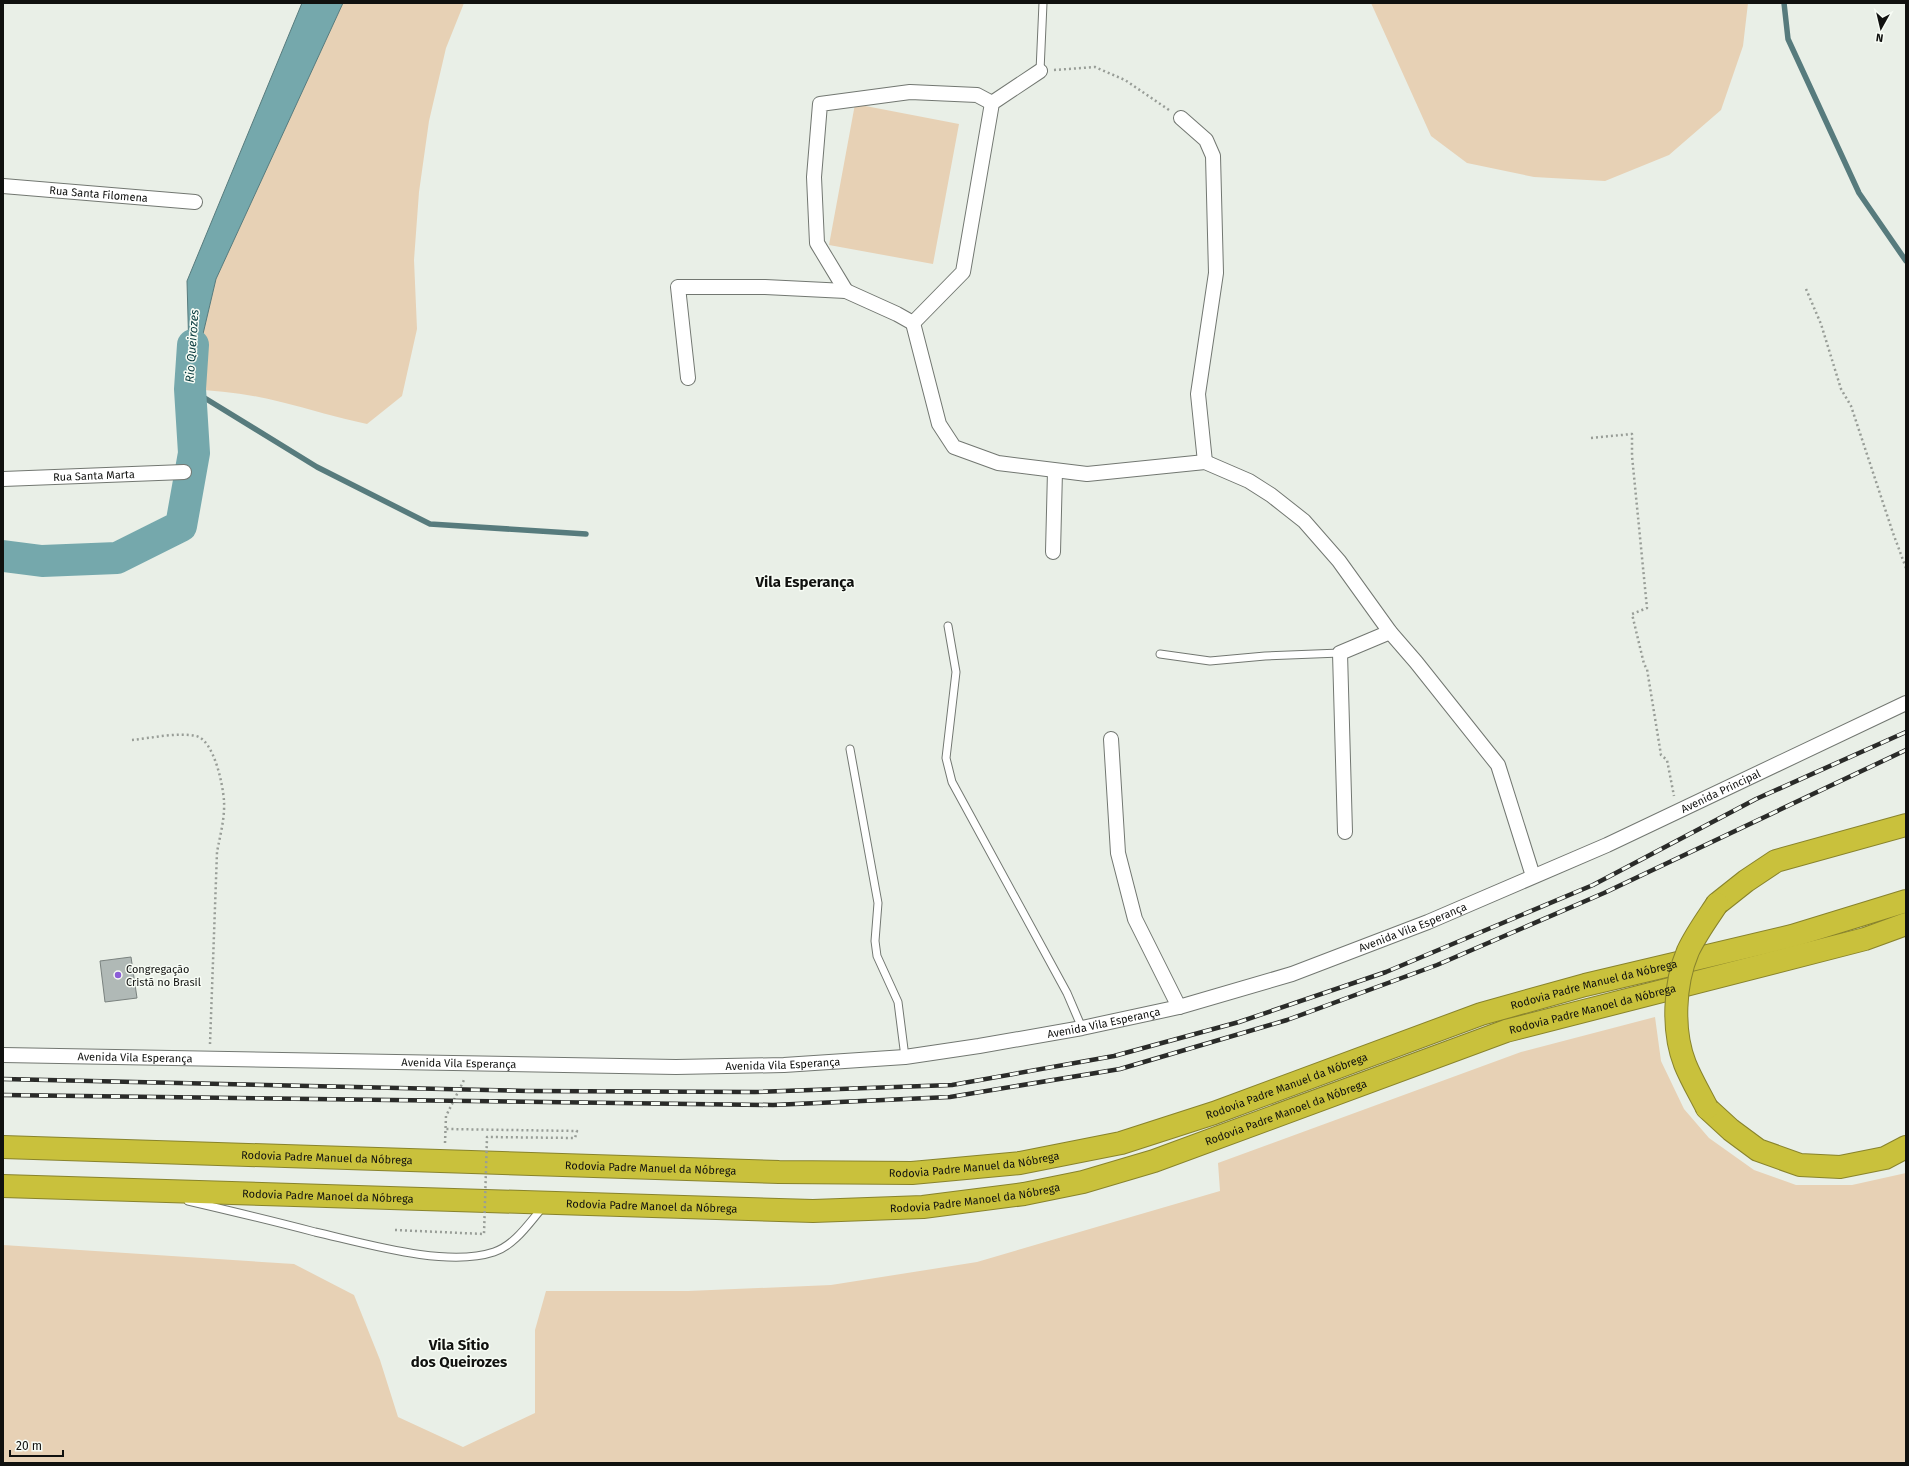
<svg xmlns="http://www.w3.org/2000/svg" width="1909" height="1466" viewBox="0 0 1909 1466" font-family="'Fira Sans',sans-serif">
	<style>
		.green { fill: #e7d1b5 }
		.water { fill: #75a8ac; stroke: #577b7d }
		.lines { fill: none; stroke-linecap: round; stroke-linejoin: round }
		.stream { stroke: #577b7d; stroke-width: 5.5 }
		.river { stroke: #75a8ac; stroke-width: 32 }
		.building { fill: #b0b9b6; stroke: #7a827f }
		.lane-casing { stroke: #727771; stroke-width: 9 }
		.street-casing { stroke: #727771; stroke-width: 16 }
		.highway-casing { stroke: #88832c; stroke-width: 24 }
		.path { stroke: #989d97; stroke-width: 2.5; stroke-dasharray: 2 3; stroke-linecap: butt }
		.lane { stroke: #fff; stroke-width: 7 }
		.street { stroke: #fff; stroke-width: 14 }
		.highway { stroke: #c9c13c; stroke-width: 22 }
		.rail-casing { stroke: #2a2b29; stroke-width: 4.5 }
		.rail { stroke: #f7fcf5; stroke-width: 3; stroke-dasharray: 9; stroke-linecap: butt }
		.highway-bridge-casing { stroke: #88832c; stroke-width: 24; stroke-linecap: butt }
		.path-bridge { stroke: #989d97; stroke-width: 2.5; stroke-dasharray: 2 3; stroke-linecap: butt }
		.highway-bridge { stroke: #c9c13c; stroke-width: 22 }
		.poi-dot { fill: #8c5ed7; stroke: #f7fcf5; stroke-width: 1.5 }
		.labels { text-anchor: middle; dominant-baseline: central; stroke-width: 3; stroke-linejoin: round; paint-order: stroke }
		.street-label { font-size: 11px; fill: #10110f; stroke: #f7fcf5 }
		.poi-label { font-size: 11px; fill: #10110f; stroke: #f7fcf5; text-anchor: start }
		.water-label { font-size: 12px; font-style: italic; fill: #04373b; stroke: #f7fcf5 }
		.district-label { font-size: 15px; font-weight: bold; fill: #10110f; stroke: #f7fcf5 }
	</style>
	<rect width="100%" height="100%" fill="#e9efe7"/>
	<path class="green" d="M343 3H464L446 48 429 121 419 192 414 260 417 329 402 396 367 424C338 418 310 409 281 402 251 394 220 391 190 389L216 279Z
		M1371 3H1748L1743 46 1721 110 1669 155 1605 181 1534 177 1467 163 1431 136Z
		M855 104 959 124 933 264 829 245Z
		M1655 1017 1661 1061 1684 1109 1709 1138 1754 1170 1796 1185H1852L1906 1173V1463H3V1245L294 1264 354 1295 380 1360 398 1417 463 1447 535 1413V1330L546 1291H688L831 1285 977 1262 1220 1191 1218 1163 1521 1052Z"/>
	<path class="water" d="M302 3H343L216 279 190 389 187 281Z"/>
	<g class="lines">
		<path class="stream" d="M1784 3 1788 39 1859 193 1906 261
			M190 389 317 467 430 524 586 534"/>
		<path class="river" d="M3 556 42 561 117 558 181 526 194 453 190 389 193 345"/>
	</g>
	<path class="building" d="M131 957 137 998 105 1002 100 961Z"/>
	<g class="lines">
		<defs>
			<path id="lane" d="M1040 71 1043 3
				M948 626 956 672 946 758 952 782 1067 993 1082 1028
				M1160 654 1210 661 1265 656 1340 653
				M850 749 878 903 875 941 877 956 898 1002 905 1057
				M188 1201C231 1211 273 1221 315 1232 364 1243 446 1268 494 1252 515 1245 529 1223 543 1207"/>
			<g id="street">
				<path d="M1181 118 1206 140 1213 156 1216 273 1198 394 1205 462"/>
				<path id="s1" d="M3 186 195 202"/>
				<path d="M846 291 817 243 814 177 820 104 910 92 977 95 992 103"/>
				<path d="M913 323 939 424 954 447 998 463 1087 474 1205 462 1249 481 1271 495 1304 521 1339 561 1390 632 1416 662 1498 765 1533 876"/>
				<path d="M688 378 678 287H765L846 291 897 314 913 323 963 272 992 103 1040 71"/>
				<path id="s2" d="M3 479 184 472"/>
				<path d="M1053 552 1055 471"/>
				<path d="M1111 739 1118 853 1135 919 1179 1007"/>
				<path d="M1345 832 1340 653 1390 632"/>
				<path id="s3" d="M3 1055 676 1067 784 1065 905 1057 979 1046 1082 1028 1179 1007 1292 974 1428 922 1607 845 1906 703"/>
			</g>
			<g id="highway">
				<path d="M1717 904 1746 881 1776 861 1906 825"/>
				<path d="M1707 1108 1731 1130 1758 1150 1800 1165 1840 1167 1885 1158 1906 1147"/>
				<path id="s4" d="M3 1147 779 1172 912 1173 1020 1163 1121 1143 1214 1113 1481 1014 1585 985 1792 936 1906 901"/>
				<path id="s5" d="M3 1186 813 1211 923 1207 1024 1194 1083 1182 1154 1161 1506 1031 1865 939 1906 924"/>
			</g>
		</defs>
		<use href="#lane" class="lane-casing"/>
		<use href="#street" class="street-casing"/>
		<use href="#highway" class="highway-casing"/>
		<path class="path" d="M1054 70 1095 67 1125 80 1169 110
			M1806 289 1821 324 1841 389 1851 406 1893 533 1906 568
			M1591 438 1632 434V456L1647 608 1632 614 1644 664 1647 669 1661 755 1667 760 1674 796
			M132 740C152 738 177 732 196 736 214 740 223 785 224 801 225 818 220 836 217 852L210 1044
			M445 1143 446 1116 465 1078"/>
		<use href="#lane" class="lane"/>
		<use href="#street" class="street"/>
		<use href="#highway" class="highway"/>
		<defs>
			<path id="rail" d="M3 1079 528 1091 755 1092 952 1085 1114 1056 1239 1022 1386 972 1593 885 1756 799 1906 732
				M3 1095 773 1105 950 1097 1120 1069 1287 1020 1437 965 1604 893 1906 750"/>
		</defs>
		<use href="#rail" class="rail-casing"/>
		<use href="#rail" class="rail"/>
		<defs>
			<path id="highway-bridge" d="M1707 1108C1700 1094 1691 1079 1685 1064 1672 1031 1674 984 1688 951 1696 934 1707 919 1717 904"/>
		</defs>
		<use href="#highway-bridge" class="highway-bridge-casing"/>
		<path class="path-bridge" d="M395 1230 484 1234 487 1137 575 1138 577 1131 446 1129"/>
		<use href="#highway-bridge" class="highway-bridge"/>
	</g>
	<circle class="poi-dot" cx="118" cy="975" r="4"/>
	<g class="labels">
		<g class="street-label">
			<text stroke="none"><textPath href="#s1" startOffset="96">Rua Santa Filomena</textPath></text>
			<text stroke="none"><textPath href="#s2" startOffset="91">Rua Santa Marta</textPath></text>
			<text stroke="none"><textPath href="#s3" startOffset="1765">Avenida Principal</textPath></text>
			<text stroke="none"><textPath href="#s3" startOffset="1428">Avenida Vila Esperança</textPath></text>
			<text stroke="none"><textPath href="#s4" startOffset="1620">Rodovia Padre Manuel da Nóbrega</textPath></text>
			<text stroke="none"><textPath href="#s5" startOffset="1621">Rodovia Padre Manoel da Nóbrega</textPath></text>
			<text stroke="none"><textPath href="#s3" startOffset="1104">Avenida Vila Esperança</textPath></text>
			<text stroke="none"><textPath href="#s3" startOffset="132">Avenida Vila Esperança</textPath></text>
			<text stroke="none"><textPath href="#s3" startOffset="456">Avenida Vila Esperança</textPath></text>
			<text stroke="none"><textPath href="#s3" startOffset="780">Avenida Vila Esperança</textPath></text>
			<text stroke="none"><textPath href="#s4" startOffset="1296">Rodovia Padre Manuel da Nóbrega</textPath></text>
			<text stroke="none"><textPath href="#s5" startOffset="1297">Rodovia Padre Manoel da Nóbrega</textPath></text>
			<text stroke="none"><textPath href="#s4" startOffset="324">Rodovia Padre Manuel da Nóbrega</textPath></text>
			<text stroke="none"><textPath href="#s4" startOffset="972">Rodovia Padre Manuel da Nóbrega</textPath></text>
			<text stroke="none"><textPath href="#s4" startOffset="648">Rodovia Padre Manuel da Nóbrega</textPath></text>
			<text stroke="none"><textPath href="#s5" startOffset="325">Rodovia Padre Manoel da Nóbrega</textPath></text>
			<text stroke="none"><textPath href="#s5" startOffset="973">Rodovia Padre Manoel da Nóbrega</textPath></text>
			<text stroke="none"><textPath href="#s5" startOffset="649">Rodovia Padre Manoel da Nóbrega</textPath></text>
		</g>
		<g class="poi-label">
			<text x="126" y="969">Congregação<tspan x="126" dy="13">Cristã no Brasil</tspan></text>
		</g>
		<g class="water-label">
			<text transform="translate(192 346) rotate(-86)">Rio Queirozes</text>
		</g>
		<g class="district-label">
			<text x="805" y="582">Vila Esperança</text>
			<text x="459" y="1345">Vila Sítio<tspan x="459" dy="17">dos Queirozes</tspan></text>
		</g>
	</g>
	<rect width="1909" height="1466" fill="none" stroke="#10110f" stroke-width="8"/>
	<g transform="translate(1881 28) rotate(188)" stroke="#f7fcf5" stroke-width="3" paint-order="stroke">
	<path d="M0-3L7 15L0 10L-7 15Z" fill="#10110f"/>
	<text y="-6" font-size="11" font-weight="bold" text-anchor="middle" fill="#10110f">N</text>
	</g>
	<path d="M10 1450v6h53v-6" fill="none" stroke="#10110f" stroke-width="2"/>
	<text x="16" y="1450" font-size="12" fill="#10110f" stroke="#f7fcf5" stroke-width="3" paint-order="stroke">20 m</text>
</svg>
